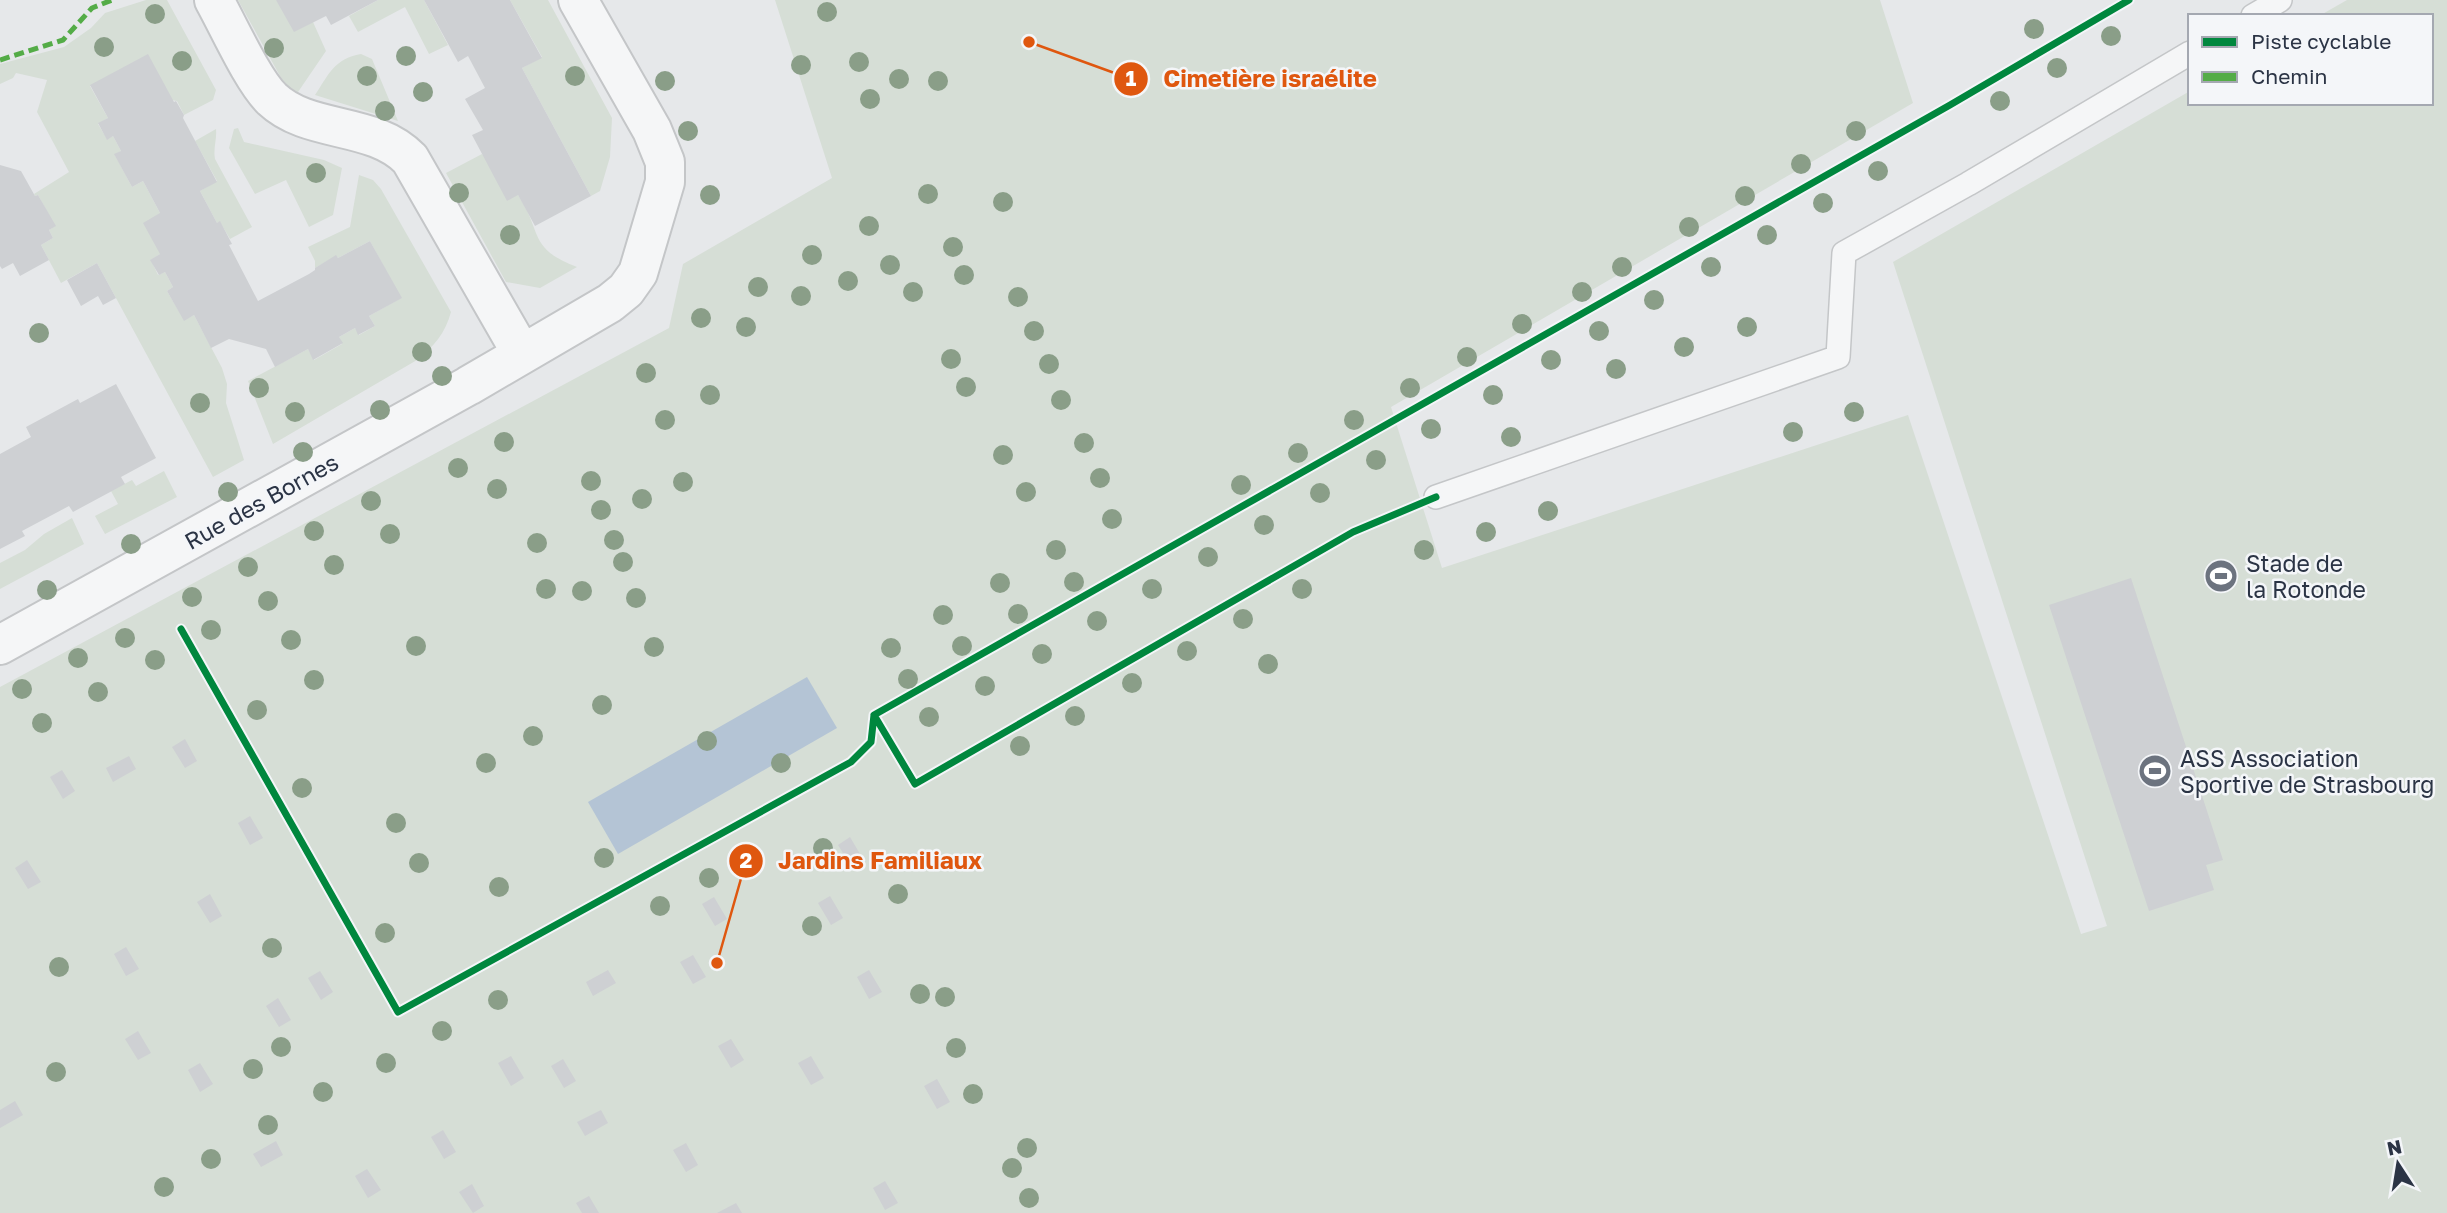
<svg xmlns="http://www.w3.org/2000/svg" width="2447" height="1213" viewBox="0 0 2447 1213" font-family="'Golos Text',sans-serif">
	<style>
		.green { fill: #d6ded6 }
		.water { fill: #b4c4d5 }
		.building { fill: #ced0d3 }
		.lines { fill: none; stroke-linecap: round; stroke-linejoin: round }
		.lane-casing { stroke: #c4c6c8; stroke-width: 26 }
		.street-casing { stroke: #c4c6c8; stroke-width: 42 }
		.lane { stroke: #f5f6f7; stroke-width: 23 }
		.street { stroke: #f5f6f7; stroke-width: 38 }
		.quiet { stroke: #54ac47; stroke-width: 5; stroke-dasharray: 10 5; stroke-linecap: butt }
		.cycleway-casing { stroke: #f4f6f9; stroke-width: 11 }
		.cycleway { stroke: #00873e; stroke-width: 7 }
		.tree { fill: #8a9e88 }
		.labels { text-anchor: middle; dominant-baseline: central; stroke-width: 5; stroke-linejoin: round; paint-order: stroke }
		.street-label { font-size: 23px; fill: #2b3445; stroke: #f4f6f9 }
		.poi-label { font-size: 23px; fill: #2b3445; stroke: #f4f6f9; text-anchor: start }
		.leader { fill: none; stroke: #df570f; stroke-width: 2.5 }
		.callout-dot { fill: #df570f; stroke: #f4f6f9; stroke-width: 2.5 }
		.mark-label { font-size: 21px; text-anchor: middle; font-weight: bold; fill: #fff }
		.callout-label { font-size: 24px; text-anchor: middle; font-weight: bold; fill: #df570f; stroke: #f4f6f9; stroke-width: 5; stroke-linejoin: round; paint-order: stroke }
	</style>
	<rect width="100%" height="100%" fill="#e6e8ea"/>
	<path class="green" d="M146 0H167L216 90 213 100 184 115 177 101 90 86 108 118 98 124 107 139 113 136 121 151 115 155 132 187 143 181 160 213V254L151 260 158 275 165 272 173 287 167 291 184 320 194 315 222 368 227 384 226 403 244 460 213 477 97 263 61 283 41 245 53 238 49 230 55 226 38 195 35 196 34 194 69 172 37 112 47 80 16 73 13 78 0 84V64L64 47 91 28 105 13Z
		M238 0H276L313 22 326 51 298 92 288 87 280 76Z
		M378 0H424L448 45 429 54 405 7 358 32 349 16Z
		M510 0H548L612 118 610 157 600 191 591 196 522 68 542 57Z
		M775 0H1880L1913 103 1391 407 1442 568 1908 415 2081 934 2107 926 1893 262 2190 91V103H2431V16H2319L2347 0H2447V1213H0V687L669 328 683 264 832 178Z
		M361 54 372 59 398 121 315 95C329 74 334 59 361 54Z
		M238 128 244 142 324 160 342 168 333 215 309 227 286 180 255 194 229 148 234 129Z
		M216 129C217 140 213 148 215 159L252 227 230 239 220 222 217 223 200 191 217 181 195 141Z
		M482 154C494 167 508 180 518 195 543 232 527 248 577 267L540 288 506 282 446 173Z
		M359 175 373 180 381 189 451 312C445 334 434 346 417 360L273 444 248 381 308 349 314 360 342 344 339 337 355 328 359 335 375 326 369 316 401 298 370 241 338 258 336 256 315 268V261L308 247 350 227Z
		M164 471 177 497 105 534 95 516 118 504 111 491 132 480 136 486Z
		M72 518 84 544 0 589V563L25 550 44 534Z"/>
	<path class="water" d="M807 677 837 728 618 854 588 802Z"/>
	<path class="building" d="M276 0H378L331 25 326 16 294 32Z
		M424 0H510L542 58 522 68 591 196 535 226 518 195 507 201 472 135 483 130 465 99 485 88 468 56 458 62Z
		M148 54 174 102 176 101 184 115 183 118 217 182 200 191 217 223 220 221 232 244 229 245 258 301 309 274 315 270V268L336 255 338 258 370 241 402 298 369 316 375 326 358 335 355 328 339 337 343 343 313 360 308 349 275 367 266 349 229 339 211 348 194 315 184 321 167 291 173 287 165 272 159 275 150 260 160 254 143 223 160 213 143 181 132 187 114 154 121 151 113 136 107 140 98 123 108 118 90 85Z
		M0 165 21 171 35 196 38 195 56 226 49 230 53 238 41 245 49 260 20 276 13 263 2 269 0 266Z
		M97 263 116 298 103 305 98 296 81 306 67 280Z
		M116 384 156 458 121 477 125 484 73 512 69 506 22 531 25 536 0 549V454L31 437 26 427 78 399 80 403Z
		M2131 578 2223 860 2206 865 2214 890 2149 911 2049 605Z
		M185 739 197 761 185 768 172 747Z
		M129 756 136 769 113 782 106 768Z
		M62 770 75 791 63 799 50 777Z
		M250 816 263 838 250 845 238 823Z
		M850 837 863 859 851 866 838 845Z
		M27 860 41 882 28 889 15 868Z
		M210 894 222 916 210 923 197 902Z
		M830 896 843 918 831 925 818 903Z
		M714 897 727 919 715 926 702 904Z
		M126 947 139 969 126 976 114 954Z
		M693 955 706 977 693 984 680 962Z
		M608 970 616 983 593 996 586 982Z
		M869 970 882 992 869 999 857 977Z
		M320 971 333 992 321 1000 308 978Z
		M278 998 291 1020 279 1027 266 1006Z
		M138 1031 151 1053 138 1060 125 1039Z
		M731 1039 744 1060 731 1068 718 1046Z
		M511 1056 524 1078 511 1086 498 1063Z
		M811 1056 824 1078 811 1085 798 1063Z
		M563 1059 576 1081 564 1088 551 1066Z
		M200 1063 213 1084 200 1092 188 1070Z
		M937 1079 950 1102 937 1109 924 1086Z
		M15 1101 23 1115 0 1128V1110Z
		M601 1110 608 1123 585 1136 577 1122Z
		M443 1130 456 1152 444 1159 431 1137Z
		M276 1141 283 1155 261 1167 253 1154Z
		M686 1143 698 1165 686 1172 673 1150Z
		M367 1169 381 1190 368 1198 355 1176Z
		M885 1181 898 1203 885 1210 873 1188Z
		M472 1184 484 1206 473 1213 459 1192Z
		M589 1196 599 1213H582L576 1203Z
		M736 1203 742 1213H717Z"/>
	<g class="lines">
		<defs>
			<path id="lane" d="M2253 16 2280 0
				M1436 497 1838 357 1844 253 1968 184 2190 53"/>
			<path id="street" d="M214 0C229 27 252 79 272 99 309 134 373 121 410 159L522 354
				M0 645 468 386 610 303 626 290 638 273 665 182V162L652 130 578 0"/>
		</defs>
		<use href="#lane" class="lane-casing"/>
		<use href="#street" class="street-casing"/>
		<use href="#lane" class="lane"/>
		<use href="#street" class="street"/>
		<path class="quiet" d="M0 60 63 40 92 8 112 0"/>
		<defs>
			<path id="cycleway" d="M181 629 398 1012 851 762 871 742 874 715 1950 105 2129 0
				M874 715 915 784 1353 532 1436 497"/>
		</defs>
		<use href="#cycleway" class="cycleway-casing"/>
		<use href="#cycleway" class="cycleway"/>
	</g>
	<g class="tree">
		<circle cx="827" cy="12" r="10"/>
		<circle cx="155" cy="14" r="10"/>
		<circle cx="2034" cy="29" r="10"/>
		<circle cx="2111" cy="36" r="10"/>
		<circle cx="104" cy="47" r="10"/>
		<circle cx="274" cy="48" r="10"/>
		<circle cx="406" cy="56" r="10"/>
		<circle cx="182" cy="61" r="10"/>
		<circle cx="859" cy="62" r="10"/>
		<circle cx="801" cy="65" r="10"/>
		<circle cx="2057" cy="68" r="10"/>
		<circle cx="367" cy="76" r="10"/>
		<circle cx="575" cy="76" r="10"/>
		<circle cx="899" cy="79" r="10"/>
		<circle cx="665" cy="81" r="10"/>
		<circle cx="938" cy="81" r="10"/>
		<circle cx="423" cy="92" r="10"/>
		<circle cx="870" cy="99" r="10"/>
		<circle cx="2000" cy="101" r="10"/>
		<circle cx="385" cy="111" r="10"/>
		<circle cx="688" cy="131" r="10"/>
		<circle cx="1856" cy="131" r="10"/>
		<circle cx="1801" cy="164" r="10"/>
		<circle cx="1878" cy="171" r="10"/>
		<circle cx="316" cy="173" r="10"/>
		<circle cx="459" cy="193" r="10"/>
		<circle cx="928" cy="194" r="10"/>
		<circle cx="710" cy="195" r="10"/>
		<circle cx="1745" cy="196" r="10"/>
		<circle cx="1003" cy="202" r="10"/>
		<circle cx="1823" cy="203" r="10"/>
		<circle cx="869" cy="226" r="10"/>
		<circle cx="1689" cy="227" r="10"/>
		<circle cx="510" cy="235" r="10"/>
		<circle cx="1767" cy="235" r="10"/>
		<circle cx="953" cy="247" r="10"/>
		<circle cx="812" cy="255" r="10"/>
		<circle cx="890" cy="265" r="10"/>
		<circle cx="1622" cy="267" r="10"/>
		<circle cx="1711" cy="267" r="10"/>
		<circle cx="964" cy="275" r="10"/>
		<circle cx="848" cy="281" r="10"/>
		<circle cx="758" cy="287" r="10"/>
		<circle cx="913" cy="292" r="10"/>
		<circle cx="1582" cy="292" r="10"/>
		<circle cx="801" cy="296" r="10"/>
		<circle cx="1018" cy="297" r="10"/>
		<circle cx="1654" cy="300" r="10"/>
		<circle cx="701" cy="318" r="10"/>
		<circle cx="1522" cy="324" r="10"/>
		<circle cx="746" cy="327" r="10"/>
		<circle cx="1747" cy="327" r="10"/>
		<circle cx="1034" cy="331" r="10"/>
		<circle cx="1599" cy="331" r="10"/>
		<circle cx="39" cy="333" r="10"/>
		<circle cx="1684" cy="347" r="10"/>
		<circle cx="422" cy="352" r="10"/>
		<circle cx="1467" cy="357" r="10"/>
		<circle cx="951" cy="359" r="10"/>
		<circle cx="1551" cy="360" r="10"/>
		<circle cx="1049" cy="364" r="10"/>
		<circle cx="1616" cy="369" r="10"/>
		<circle cx="646" cy="373" r="10"/>
		<circle cx="442" cy="376" r="10"/>
		<circle cx="966" cy="387" r="10"/>
		<circle cx="259" cy="388" r="10"/>
		<circle cx="1410" cy="388" r="10"/>
		<circle cx="710" cy="395" r="10"/>
		<circle cx="1493" cy="395" r="10"/>
		<circle cx="1061" cy="400" r="10"/>
		<circle cx="200" cy="403" r="10"/>
		<circle cx="380" cy="410" r="10"/>
		<circle cx="295" cy="412" r="10"/>
		<circle cx="1854" cy="412" r="10"/>
		<circle cx="665" cy="420" r="10"/>
		<circle cx="1354" cy="420" r="10"/>
		<circle cx="1431" cy="429" r="10"/>
		<circle cx="1793" cy="432" r="10"/>
		<circle cx="1511" cy="437" r="10"/>
		<circle cx="504" cy="442" r="10"/>
		<circle cx="1084" cy="443" r="10"/>
		<circle cx="303" cy="452" r="10"/>
		<circle cx="1298" cy="453" r="10"/>
		<circle cx="1003" cy="455" r="10"/>
		<circle cx="1376" cy="460" r="10"/>
		<circle cx="458" cy="468" r="10"/>
		<circle cx="1100" cy="478" r="10"/>
		<circle cx="591" cy="481" r="10"/>
		<circle cx="683" cy="482" r="10"/>
		<circle cx="1241" cy="485" r="10"/>
		<circle cx="497" cy="489" r="10"/>
		<circle cx="228" cy="492" r="10"/>
		<circle cx="1026" cy="492" r="10"/>
		<circle cx="1320" cy="493" r="10"/>
		<circle cx="642" cy="499" r="10"/>
		<circle cx="371" cy="501" r="10"/>
		<circle cx="601" cy="510" r="10"/>
		<circle cx="1548" cy="511" r="10"/>
		<circle cx="1112" cy="519" r="10"/>
		<circle cx="1264" cy="525" r="10"/>
		<circle cx="314" cy="531" r="10"/>
		<circle cx="1486" cy="532" r="10"/>
		<circle cx="390" cy="534" r="10"/>
		<circle cx="614" cy="540" r="10"/>
		<circle cx="537" cy="543" r="10"/>
		<circle cx="131" cy="544" r="10"/>
		<circle cx="1056" cy="550" r="10"/>
		<circle cx="1424" cy="550" r="10"/>
		<circle cx="1208" cy="557" r="10"/>
		<circle cx="623" cy="562" r="10"/>
		<circle cx="334" cy="565" r="10"/>
		<circle cx="248" cy="567" r="10"/>
		<circle cx="1074" cy="582" r="10"/>
		<circle cx="1000" cy="583" r="10"/>
		<circle cx="546" cy="589" r="10"/>
		<circle cx="1152" cy="589" r="10"/>
		<circle cx="1302" cy="589" r="10"/>
		<circle cx="47" cy="590" r="10"/>
		<circle cx="582" cy="591" r="10"/>
		<circle cx="192" cy="597" r="10"/>
		<circle cx="636" cy="598" r="10"/>
		<circle cx="268" cy="601" r="10"/>
		<circle cx="1018" cy="614" r="10"/>
		<circle cx="943" cy="615" r="10"/>
		<circle cx="1243" cy="619" r="10"/>
		<circle cx="1097" cy="621" r="10"/>
		<circle cx="211" cy="630" r="10"/>
		<circle cx="125" cy="638" r="10"/>
		<circle cx="291" cy="640" r="10"/>
		<circle cx="416" cy="646" r="10"/>
		<circle cx="962" cy="646" r="10"/>
		<circle cx="654" cy="647" r="10"/>
		<circle cx="891" cy="648" r="10"/>
		<circle cx="1187" cy="651" r="10"/>
		<circle cx="1042" cy="654" r="10"/>
		<circle cx="78" cy="658" r="10"/>
		<circle cx="155" cy="660" r="10"/>
		<circle cx="1268" cy="664" r="10"/>
		<circle cx="908" cy="679" r="10"/>
		<circle cx="314" cy="680" r="10"/>
		<circle cx="1132" cy="683" r="10"/>
		<circle cx="985" cy="686" r="10"/>
		<circle cx="22" cy="689" r="10"/>
		<circle cx="98" cy="692" r="10"/>
		<circle cx="602" cy="705" r="10"/>
		<circle cx="257" cy="710" r="10"/>
		<circle cx="1075" cy="716" r="10"/>
		<circle cx="929" cy="717" r="10"/>
		<circle cx="42" cy="723" r="10"/>
		<circle cx="533" cy="736" r="10"/>
		<circle cx="707" cy="741" r="10"/>
		<circle cx="1020" cy="746" r="10"/>
		<circle cx="486" cy="763" r="10"/>
		<circle cx="781" cy="763" r="10"/>
		<circle cx="302" cy="788" r="10"/>
		<circle cx="396" cy="823" r="10"/>
		<circle cx="823" cy="848" r="10"/>
		<circle cx="604" cy="858" r="10"/>
		<circle cx="419" cy="863" r="10"/>
		<circle cx="709" cy="878" r="10"/>
		<circle cx="499" cy="887" r="10"/>
		<circle cx="898" cy="894" r="10"/>
		<circle cx="660" cy="906" r="10"/>
		<circle cx="812" cy="926" r="10"/>
		<circle cx="385" cy="933" r="10"/>
		<circle cx="272" cy="948" r="10"/>
		<circle cx="59" cy="967" r="10"/>
		<circle cx="920" cy="994" r="10"/>
		<circle cx="945" cy="997" r="10"/>
		<circle cx="498" cy="1000" r="10"/>
		<circle cx="442" cy="1031" r="10"/>
		<circle cx="281" cy="1047" r="10"/>
		<circle cx="956" cy="1048" r="10"/>
		<circle cx="386" cy="1063" r="10"/>
		<circle cx="253" cy="1069" r="10"/>
		<circle cx="56" cy="1072" r="10"/>
		<circle cx="323" cy="1092" r="10"/>
		<circle cx="973" cy="1094" r="10"/>
		<circle cx="268" cy="1125" r="10"/>
		<circle cx="1027" cy="1148" r="10"/>
		<circle cx="211" cy="1159" r="10"/>
		<circle cx="1012" cy="1168" r="10"/>
		<circle cx="164" cy="1187" r="10"/>
		<circle cx="1029" cy="1198" r="10"/>
	</g>
	<defs>
		<symbol id="stadium-disc" viewBox="-11 -11 22 22"><circle r="9.5" fill="#6c737f" stroke="#f4f6f9"/><path d="M0-5a6.5 5 0 1 0 0 10a6.5 5 0 1 0 0-10ZM-3.5-1.8h7v3.6h-7Z" fill="#fff"/></symbol>
	</defs>
	<g fill-rule="evenodd">
		<use href="#stadium-disc" x="2202" y="557" width="38" height="38"/>
		<use href="#stadium-disc" x="2136" y="752" width="38" height="38"/>
	</g>
	<g class="labels">
		<g class="street-label">
			<text transform="translate(261 501) rotate(-29)">Rue des Bornes</text>
		</g>
		<g class="poi-label">
			<text x="2246" y="563">Stade de<tspan x="2246" dy="26">la Rotonde</tspan></text>
			<text x="2180" y="758">ASS Association<tspan x="2180" dy="26">Sportive de Strasbourg</tspan></text>
		</g>
	</g>
	<path class="leader" d="M1029 42L1131 79M717 963L746 861"/>
	<g class="callout-dot">
		<circle cx="1029" cy="42" r="7"/>
		<circle cx="717" cy="963" r="7"/>
		<circle cx="1131" cy="79" r="18"/>
		<circle cx="746" cy="861" r="18"/>
	</g>
	<g class="mark-label">
		<text x="1131" y="86">1</text>
		<text x="746" y="868">2</text>
	</g>
	<g class="callout-label">
		<text x="1270" y="87">Cimetière israélite</text>
		<text x="880" y="869">Jardins Familiaux</text>
	</g>
	<rect x="2188" y="14" width="245" height="91" fill="#f4f6f9" stroke="#a4a8b1" stroke-width="2"/>
	<rect x="2202" y="37" width="35" height="10" fill="#00873e" stroke="#a4a8b1" stroke-width="2"/>
	<text x="2251" y="49" font-size="21" fill="#2b3445">Piste cyclable</text>
	<rect x="2202" y="72" width="35" height="10" fill="#54ac47" stroke="#a4a8b1" stroke-width="2"/>
	<text x="2251" y="84" font-size="21" fill="#2b3445">Chemin</text>
	<g transform="translate(2398 1164) rotate(348)" stroke="#f4f6f9" stroke-width="5" paint-order="stroke">
	<path d="M0-5L12 26L0 18L-12 26Z" fill="#2b3445"/>
	<text y="-10" font-size="19" font-weight="bold" text-anchor="middle" fill="#2b3445">N</text>
	</g>
</svg>
